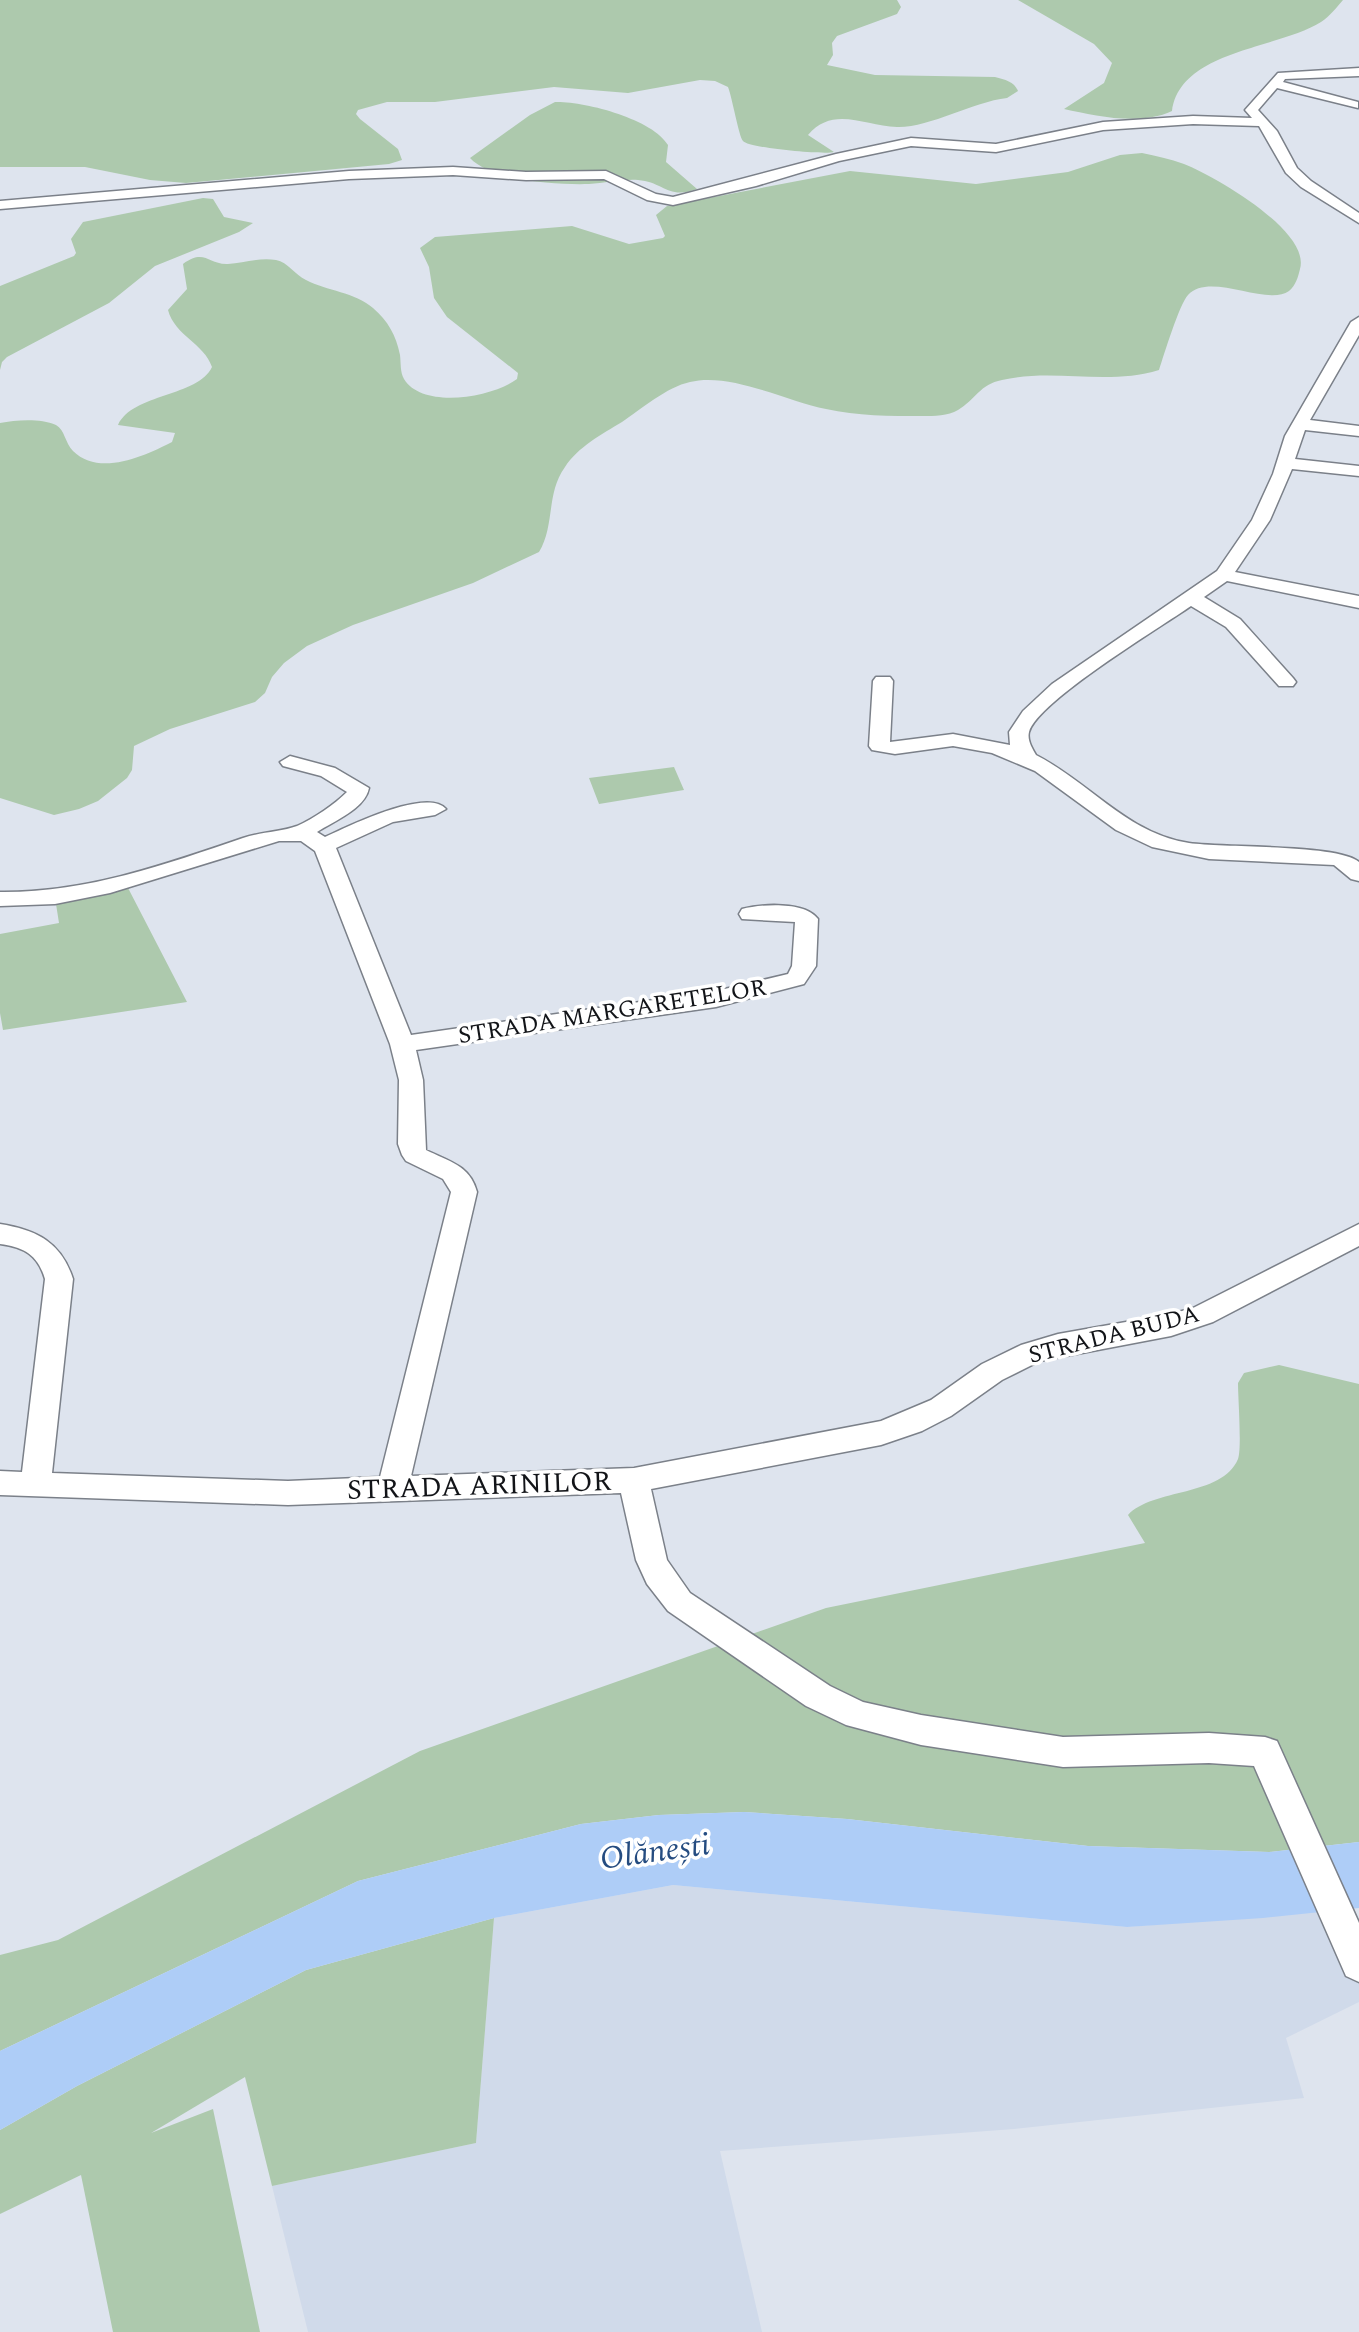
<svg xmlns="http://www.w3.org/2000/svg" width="1359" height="2332" viewBox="0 0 1359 2332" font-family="Spectral,serif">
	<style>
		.built { fill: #d0daea }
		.green { fill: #adc9ad }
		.water { fill: #aecdf7 }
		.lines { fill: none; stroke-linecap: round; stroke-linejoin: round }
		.minor-casing { stroke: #7b8089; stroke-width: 3 }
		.minor { fill: #fff; fill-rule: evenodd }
		.labels { text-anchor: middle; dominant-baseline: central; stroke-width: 7; stroke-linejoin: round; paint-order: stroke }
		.street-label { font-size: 24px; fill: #121418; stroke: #fff }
		.near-street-label { font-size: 28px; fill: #121418; stroke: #fff }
		.near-water-label { font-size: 32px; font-style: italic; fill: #254c80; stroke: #fff }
	</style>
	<rect width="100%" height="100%" fill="#dee4ee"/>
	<path class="built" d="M673 1885 1127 1927 1351 1909 1359 1926V2002L1286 2038 1304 2098 1014 2129 720 2151 762 2332H308L272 2186 476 2143 494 1918Z"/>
	<path class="green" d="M0 0H897L901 7 897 14 837 36 832 43 833 55 827 65 875 75 995 77C1005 80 1014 81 1018 91L1007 98C972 102 929 128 897 127 865 126 833 105 808 135L834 152C825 155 748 148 743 141 739 137 732 97 728 87L715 81 700 80 628 93 554 87 435 102H387L358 110 356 114 360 119 398 149 402 160 389 164 186 183 150 180 85 167H0Z
		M1018 0H1343C1336 8 1330 16 1321 22 1278 49 1180 50 1172 111 1140 126 1096 116 1064 109L1104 83 1112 63 1094 44Z
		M555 102C584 101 653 119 668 145L666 162 697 189C668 200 664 182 638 180 622 179 605 183 589 184 558 185 491 181 470 158L530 115Z
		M1142 153C1156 156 1170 159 1184 164 1214 176 1311 231 1300 269 1298 277 1296 285 1289 291 1267 307 1210 271 1188 295 1179 305 1164 355 1159 370 1107 386 1054 368 1002 380 980 384 975 400 958 410 948 416 934 416 923 416 890 416 857 416 826 409 786 401 730 372 690 382 667 387 641 409 622 422 602 434 578 447 565 467 546 493 555 526 539 552L473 583 353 625 307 646 284 663 272 677 265 693 255 702 170 729 134 746 132 770 127 778 98 801 79 809 54 815 0 798V423C16 420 40 418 56 425 65 430 65 443 73 451 99 477 145 456 172 442L175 433 118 425C133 393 198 397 212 367 204 343 175 336 168 310L187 289 183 264C205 248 208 265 228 264 244 263 260 257 276 260 288 262 295 275 306 280 327 291 355 292 373 308 388 321 396 335 400 355 401 363 400 372 404 379 423 410 493 397 517 379L518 373 447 317 434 298 429 267 420 248 435 237 572 226 629 244 663 238 665 236 656 215 667 206 850 171 976 184 1068 172 1120 155Z
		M203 198 213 199 224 217 253 223 239 232 155 266 109 303 7 357 2 362 0 370V286L74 256 76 253 71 239 83 222Z
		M674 767 684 790 599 804 589 778Z
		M127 886 187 1002 3 1030 0 1013V934L59 923 56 904Z
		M1279 1365 1359 1384V1842L1269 1852 1088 1846 847 1819 744 1812 659 1815 581 1824 358 1881 0 2051V1955L58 1940 420 1751 826 1608 1145 1543 1128 1515C1153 1488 1222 1497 1238 1459 1242 1448 1238 1398 1238 1383L1244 1373Z
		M494 1918 476 2143 272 2186 245 2077 151 2133 213 2109 260 2332H113L81 2175 0 2214V2130L77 2086 306 1970Z"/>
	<path class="water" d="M744 1812 847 1819 1088 1846 1269 1852 1359 1842V1908L1263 1918 1127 1927 673 1885 494 1918 306 1970 77 2086 0 2130V2051L358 1881 581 1824 659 1815Z"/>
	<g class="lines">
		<defs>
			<path id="minor" d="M1359 68V76L1285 79 1283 82 1358 102V108L1277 88 1258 110 1277 131 1297 168 1311 181 1359 213V223L1301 187 1286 173 1259 126 1193 124 1103 130 996 152 911 146 839 161 756 186 673 205 647 200 604 179 526 180 453 175 349 179 0 209V201L349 171 453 167 526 172 606 171 656 194 673 197 836 154 911 138 996 144 1103 122 1193 116 1252 118 1245 110 1278 73Z
				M1359 317V335L1310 420 1359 426V436L1305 430 1295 459 1359 466V476L1292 469 1270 520 1235 572 1359 596V608L1227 581 1204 597 1240 619 1293 678 1296 682 1293 686H1279L1226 627 1191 606C1161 627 1038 701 1029 732 1027 740 1032 748 1036 755 1089 782 1128 834 1189 843 1224 848 1339 844 1359 862V881L1351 879 1334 865 1209 859 1152 847 1116 830 1035 771 992 753 953 746 895 754 872 750 869 746 873 681 876 677H890L893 681 890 742 953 734 1010 745 1009 732 1023 711 1052 684 1217 571 1252 520 1273 474 1285 436 1351 322Z
				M290 756 335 768 369 788C365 809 334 821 317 832L325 837C347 827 427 787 446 809L435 815 393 822 336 848 411 1035 716 991 788 974 792 966 795 922 742 919 739 914 742 909C762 904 805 901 818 919L816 966 804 984 716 1007 416 1050 423 1080 426 1150C448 1161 470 1165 477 1192L411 1476 634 1468 881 1421 931 1400 982 1364 1021 1345 1058 1334 1171 1314 1193 1308 1359 1224V1246L1213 1322 1171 1336 1040 1361 1002 1380 951 1416 922 1431 881 1445 651 1489 667 1560 690 1593 830 1686 863 1702 921 1715 1063 1737 1209 1733 1265 1737 1277 1741 1359 1923V1982L1346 1976 1254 1766 1209 1763 1063 1767 921 1745 846 1725 806 1706 668 1611 647 1584 636 1560 621 1493 288 1505 0 1495V1471L22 1472 45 1279C38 1255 24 1247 0 1244V1224C37 1230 61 1242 73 1279L52 1473 288 1481 380 1477 451 1192 443 1179 406 1161 402 1155 398 1144 399 1080 390 1044 315 851 301 841H279L110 893 55 904 0 906V892C85 893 164 865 243 838 260 832 281 832 297 826 313 819 335 804 347 792L321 776 283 766 280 762Z"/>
		</defs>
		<use href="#minor" class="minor-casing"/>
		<use href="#minor" class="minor"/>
	</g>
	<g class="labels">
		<g class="street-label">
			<text transform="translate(612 1012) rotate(-9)">STRADA MARGARETELOR</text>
			<text transform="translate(1114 1335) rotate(-14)">STRADA BUDA</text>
		</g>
		<g class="near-street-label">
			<text transform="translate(479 1486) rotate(-2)">STRADA ARINILOR</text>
		</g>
		<g class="near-water-label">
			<text transform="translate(655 1852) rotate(-8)">Olănești</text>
		</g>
	</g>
</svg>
